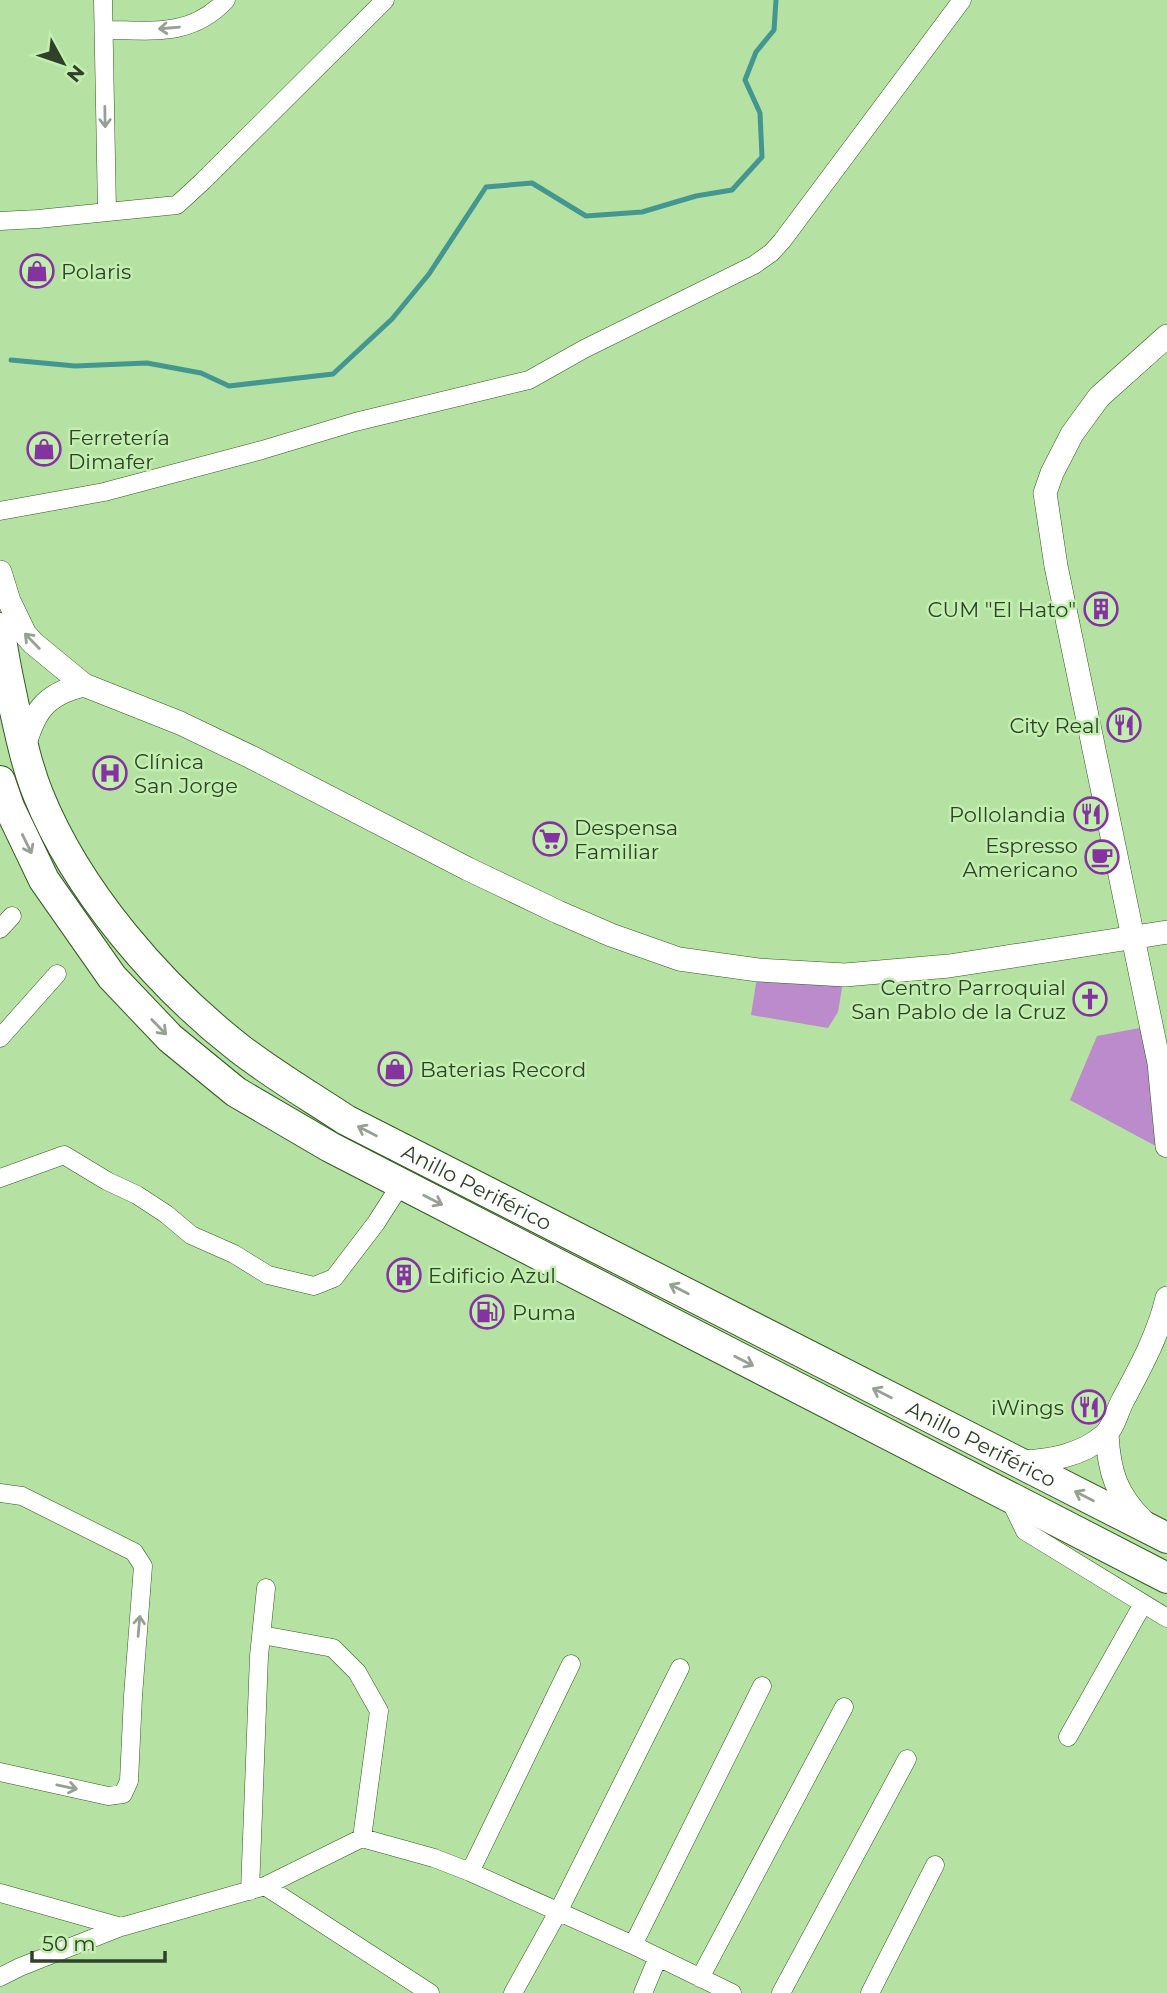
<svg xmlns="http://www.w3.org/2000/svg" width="1167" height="1993" viewBox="0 0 1167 1993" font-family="Montserrat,sans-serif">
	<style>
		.green { fill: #bb8bcc }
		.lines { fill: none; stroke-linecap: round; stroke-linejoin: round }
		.stream { stroke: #449690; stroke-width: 5 }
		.minor-casing { stroke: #335a20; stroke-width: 19 }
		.tertiary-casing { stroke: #335a20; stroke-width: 24 }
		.trunk-casing { stroke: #335a20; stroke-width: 32 }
		.minor { stroke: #fff; stroke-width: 18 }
		.tertiary { stroke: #fff; stroke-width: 23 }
		.trunk { stroke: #fff; stroke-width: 30 }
		.oneway { stroke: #97a094 }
		.labels { text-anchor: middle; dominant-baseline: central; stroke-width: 5; stroke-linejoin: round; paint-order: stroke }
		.poi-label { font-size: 21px; fill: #2f4128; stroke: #c2efaf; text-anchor: start }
		.street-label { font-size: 21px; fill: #2f4128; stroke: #c2efaf }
	</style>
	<rect width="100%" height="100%" fill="#b5e2a2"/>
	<path class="green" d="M758 971 844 976 838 1012 828 1028 751 1015Z
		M1150 1026 1163 1150 1070 1100 1097 1036Z"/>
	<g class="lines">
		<path class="stream" d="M11 360 75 366 147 363 201 373 229 386 333 374 392 319 429 274 486 187 532 183 586 216 642 212 696 196 732 190 762 157 760 113 745 80 756 52 774 30 776 0"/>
		<defs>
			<path id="minor" d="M103 0 107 211
				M104 30C151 30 190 38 226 0
				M0 221 38 219 177 205 203 181 385 0
				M0 511 104 492 262 450 355 422 529 380 584 349 754 265 771 253 782 241 962 0
				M0 929 12 916
				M0 1038 57 974
				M0 1178 64 1155 107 1181 137 1195 166 1214 191 1235 234 1254 268 1275 314 1286 334 1278 376 1223 401 1184
				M0 1493 22 1496 134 1552 143 1566 133 1696 129 1781 123 1794 108 1796 0 1772
				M1009 1498 1025 1531 1167 1618
				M262 1635 333 1648 357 1672 379 1711 362 1838
				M1068 1737 1143 1604
				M470 1872 571 1664
				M265 1886 430 1993
				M250 1891 259 1656 266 1588
				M0 1893 121 1927
				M633 1945 762 1686
				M0 1977 20 1967 121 1927 265 1886 362 1838 434 1858 470 1872 633 1945 732 1993
				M700 1978 844 1707
				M513 1993 558 1912 680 1668
				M643 1993 658 1957
				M781 1993 907 1759
				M870 1993 935 1865"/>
			<path id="tertiary" d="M1167 336 1099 397 1072 434 1052 473 1045 493 1056 566 1159 1063 1167 1146
				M0 572 9 601 25 634 33 643 84 685 180 723 251 757 468 869 558 912 611 935 679 959 758 970 845 975 949 966 1167 932
				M23 751C33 713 44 694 84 685
				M1107 1434C1109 1472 1116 1494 1143 1521
				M1019 1462C1049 1461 1081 1456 1105 1435 1113 1428 1117 1412 1122 1402 1140 1368 1158 1336 1167 1298"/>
			<g id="trunk">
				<path id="s1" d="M0 628C2 653 8 677 13 702 20 733 26 764 38 794 77 891 158 985 240 1049 274 1075 311 1097 346 1120L1167 1538"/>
				<path d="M0 781 9 807 44 880 112 977 170 1038 236 1092 330 1147 1167 1578"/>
			</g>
		</defs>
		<use href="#minor" class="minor-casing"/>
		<use href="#tertiary" class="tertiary-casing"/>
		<use href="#trunk" class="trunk-casing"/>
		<use href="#minor" class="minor"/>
		<use href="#tertiary" class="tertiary"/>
		<use href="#trunk" class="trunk"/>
	</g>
	<defs><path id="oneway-shaft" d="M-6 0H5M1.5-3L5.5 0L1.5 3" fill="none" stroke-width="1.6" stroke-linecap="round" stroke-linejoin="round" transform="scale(1.75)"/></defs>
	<g class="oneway">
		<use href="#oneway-shaft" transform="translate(169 28) rotate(175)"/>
		<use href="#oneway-shaft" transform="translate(105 117) rotate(89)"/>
		<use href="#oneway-shaft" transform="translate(32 641) rotate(-134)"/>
		<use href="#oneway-shaft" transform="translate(27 844) rotate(64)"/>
		<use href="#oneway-shaft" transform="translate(159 1027) rotate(46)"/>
		<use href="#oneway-shaft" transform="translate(367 1131) rotate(-153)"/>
		<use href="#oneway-shaft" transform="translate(433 1200) rotate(27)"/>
		<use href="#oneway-shaft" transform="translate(679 1289) rotate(-153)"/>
		<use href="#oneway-shaft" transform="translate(744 1361) rotate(27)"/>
		<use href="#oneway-shaft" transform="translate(882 1393) rotate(-153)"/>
		<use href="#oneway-shaft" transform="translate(1084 1496) rotate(-153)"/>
		<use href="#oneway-shaft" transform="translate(139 1626) rotate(-85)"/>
		<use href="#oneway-shaft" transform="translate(67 1787) rotate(12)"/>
	</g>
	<defs>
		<symbol id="shop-ring" viewBox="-11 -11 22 22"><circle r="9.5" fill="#c2efaf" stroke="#8633a2" stroke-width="1.5"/><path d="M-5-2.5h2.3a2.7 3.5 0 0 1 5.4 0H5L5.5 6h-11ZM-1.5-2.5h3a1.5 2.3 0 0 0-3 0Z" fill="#8633a2"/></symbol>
		<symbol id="building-ring" viewBox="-11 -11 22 22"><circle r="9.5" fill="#c2efaf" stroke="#8633a2" stroke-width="1.5"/><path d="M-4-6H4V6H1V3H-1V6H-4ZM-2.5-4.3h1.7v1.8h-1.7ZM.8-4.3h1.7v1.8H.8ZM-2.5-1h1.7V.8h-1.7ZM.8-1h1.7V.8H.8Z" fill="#8633a2"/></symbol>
		<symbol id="restaurant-ring" viewBox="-11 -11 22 22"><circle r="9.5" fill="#c2efaf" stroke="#8633a2" stroke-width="1.5"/><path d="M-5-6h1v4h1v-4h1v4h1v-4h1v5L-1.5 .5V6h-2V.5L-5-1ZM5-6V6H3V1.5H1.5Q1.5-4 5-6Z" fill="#8633a2"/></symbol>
		<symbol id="hospital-ring" viewBox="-11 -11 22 22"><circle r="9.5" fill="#c2efaf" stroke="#8633a2" stroke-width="1.5"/><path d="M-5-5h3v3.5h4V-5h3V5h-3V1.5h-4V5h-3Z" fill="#8633a2"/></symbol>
		<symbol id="supermarket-ring" viewBox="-11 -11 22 22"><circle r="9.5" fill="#c2efaf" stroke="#8633a2" stroke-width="1.5"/><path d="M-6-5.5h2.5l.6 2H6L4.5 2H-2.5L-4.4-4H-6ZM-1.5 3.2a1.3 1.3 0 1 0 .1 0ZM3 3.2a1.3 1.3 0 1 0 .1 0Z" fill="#8633a2"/></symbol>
		<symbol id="cafe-ring" viewBox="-11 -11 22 22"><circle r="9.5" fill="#c2efaf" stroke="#8633a2" stroke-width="1.5"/><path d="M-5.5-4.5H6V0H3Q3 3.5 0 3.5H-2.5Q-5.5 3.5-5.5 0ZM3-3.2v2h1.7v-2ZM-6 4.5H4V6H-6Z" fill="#8633a2"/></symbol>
		<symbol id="church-ring" viewBox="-11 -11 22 22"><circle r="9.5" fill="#c2efaf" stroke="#8633a2" stroke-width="1.5"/><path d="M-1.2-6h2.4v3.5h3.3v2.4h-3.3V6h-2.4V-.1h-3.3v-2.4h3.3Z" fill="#8633a2"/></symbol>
		<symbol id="fuel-ring" viewBox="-11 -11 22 22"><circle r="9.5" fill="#c2efaf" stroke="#8633a2" stroke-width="1.5"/><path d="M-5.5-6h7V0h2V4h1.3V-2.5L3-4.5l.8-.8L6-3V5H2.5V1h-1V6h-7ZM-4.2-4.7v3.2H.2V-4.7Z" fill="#8633a2"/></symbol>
	</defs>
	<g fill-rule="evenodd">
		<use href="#shop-ring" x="18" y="252" width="38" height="38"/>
		<use href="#shop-ring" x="25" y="430" width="38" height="38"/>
		<use href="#building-ring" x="1082" y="590" width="38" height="38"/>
		<use href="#restaurant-ring" x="1105" y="706" width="38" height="38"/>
		<use href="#hospital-ring" x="91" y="754" width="38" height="38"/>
		<use href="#restaurant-ring" x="1072" y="795" width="38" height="38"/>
		<use href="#supermarket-ring" x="531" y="820" width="38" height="38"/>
		<use href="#cafe-ring" x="1083" y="838" width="38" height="38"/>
		<use href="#church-ring" x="1071" y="980" width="38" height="38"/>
		<use href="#shop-ring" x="376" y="1050" width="38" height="38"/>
		<use href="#building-ring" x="385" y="1256" width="38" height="38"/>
		<use href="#fuel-ring" x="468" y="1293" width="38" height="38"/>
		<use href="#restaurant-ring" x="1070" y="1388" width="38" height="38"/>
	</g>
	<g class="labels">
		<g class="poi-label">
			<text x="61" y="271">Polaris</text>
			<text x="68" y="437">Ferretería<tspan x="68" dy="24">Dimafer</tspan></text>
			<text x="1076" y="609" text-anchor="end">CUM "El Hato"</text>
			<text x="1100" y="725" text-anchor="end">City Real</text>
			<text x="134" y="761">Clínica<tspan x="134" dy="24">San Jorge</tspan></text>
			<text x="1066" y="814" text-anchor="end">Pollolandia</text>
			<text x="574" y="827">Despensa<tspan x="574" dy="24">Familiar</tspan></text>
			<text x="1078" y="845" text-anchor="end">Espresso<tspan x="1078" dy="24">Americano</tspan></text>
			<text x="1066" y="987" text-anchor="end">Centro Parroquial<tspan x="1066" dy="24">San Pablo de la Cruz</tspan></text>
			<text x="420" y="1069">Baterias Record</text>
			<text x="428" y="1275">Edificio Azul</text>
			<text x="512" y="1312">Puma</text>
			<text x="1064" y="1407" text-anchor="end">iWings</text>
		</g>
		<g class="street-label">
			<text stroke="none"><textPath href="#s1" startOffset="774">Anillo Periférico</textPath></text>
			<text stroke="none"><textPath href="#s1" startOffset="1340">Anillo Periférico</textPath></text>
		</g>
	</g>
	<g transform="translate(63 63) rotate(130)" stroke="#c2efaf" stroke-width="5" paint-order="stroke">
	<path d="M0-5L12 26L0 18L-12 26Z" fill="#2f4128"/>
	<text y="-10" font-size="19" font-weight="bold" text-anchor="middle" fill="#2f4128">N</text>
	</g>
	<path d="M32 1951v10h133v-10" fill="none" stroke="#2f4128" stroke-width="3.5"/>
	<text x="42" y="1951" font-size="21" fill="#2f4128" stroke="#c2efaf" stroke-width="5" paint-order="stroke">50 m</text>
</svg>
